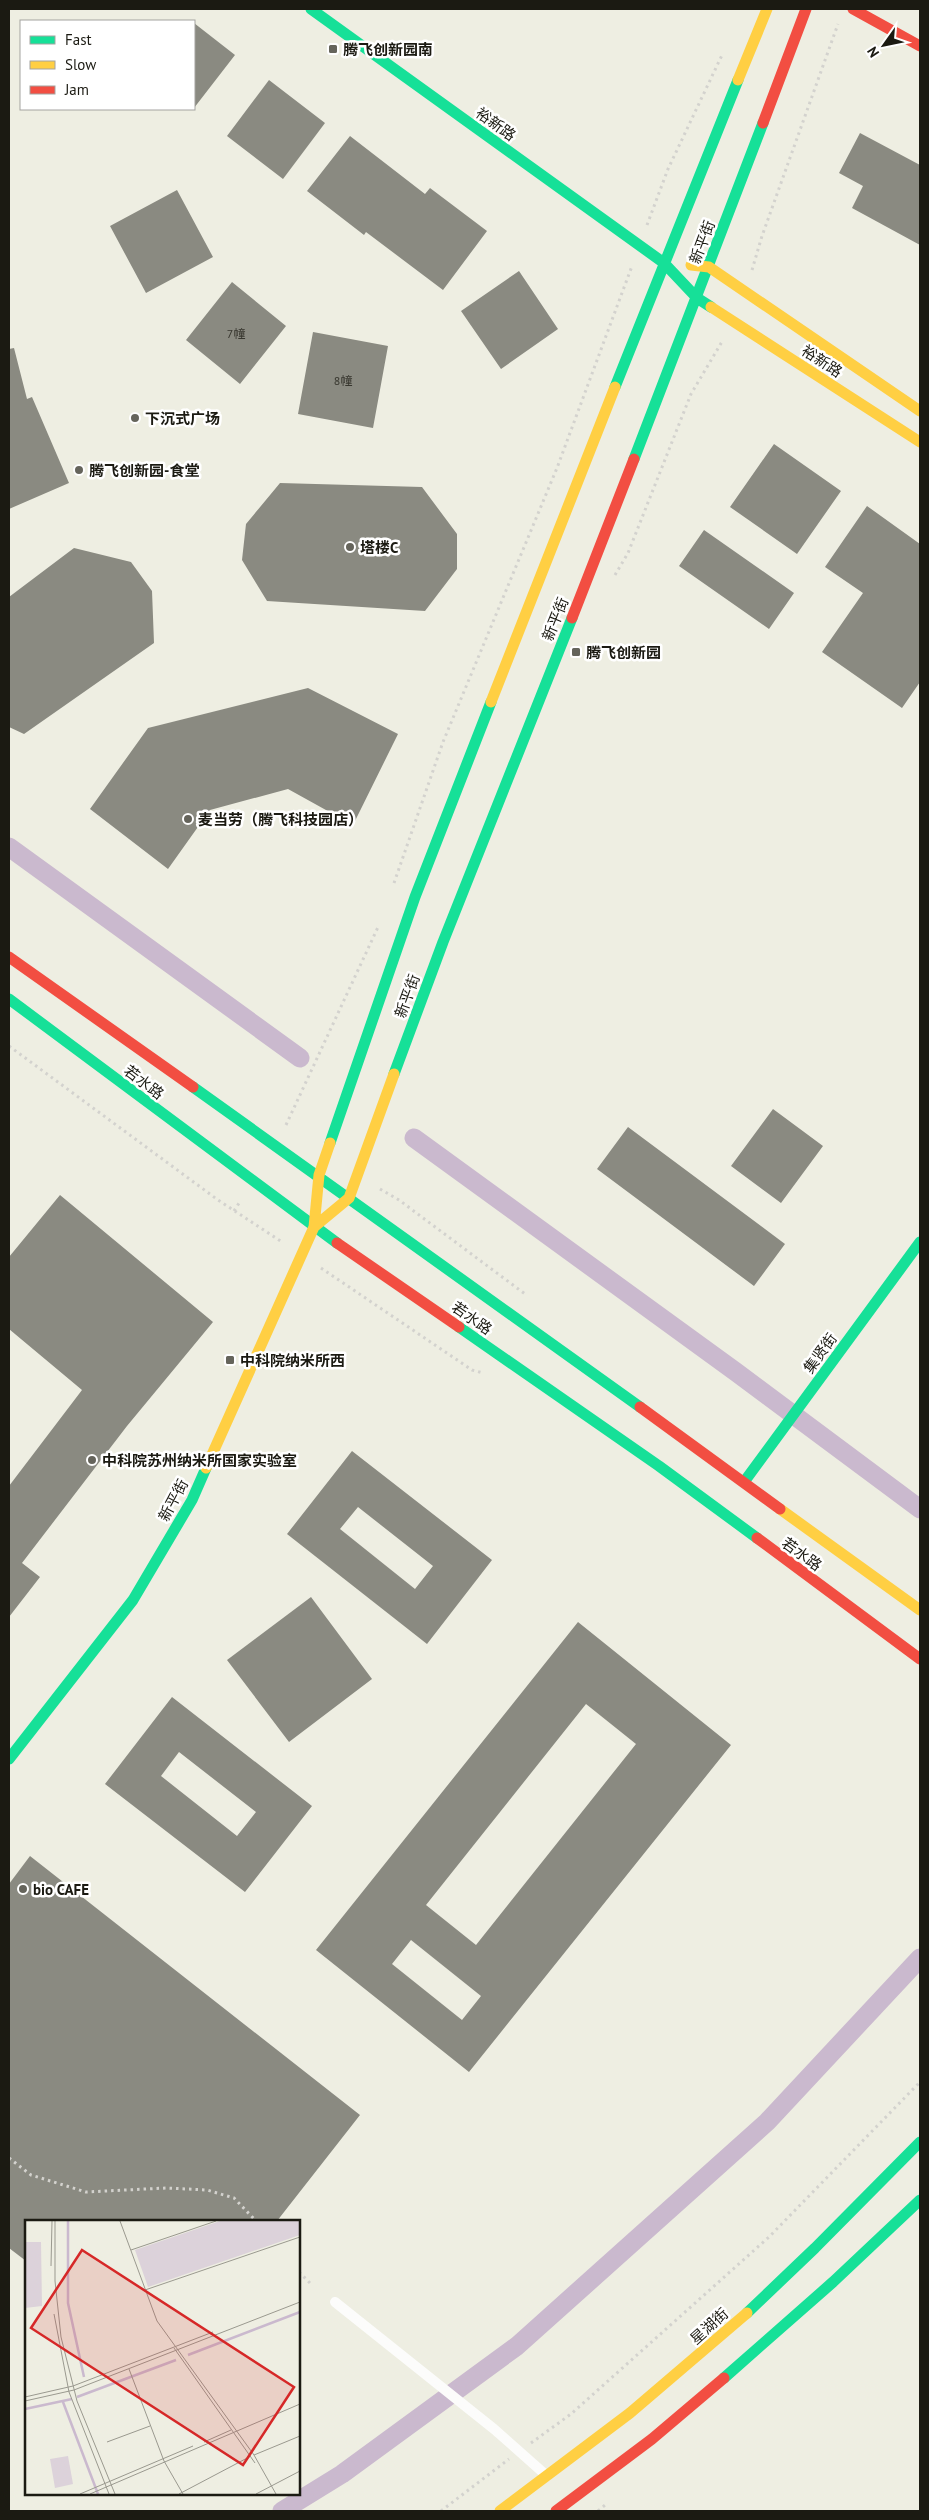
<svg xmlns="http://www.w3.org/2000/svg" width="929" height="2520" viewBox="0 0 929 2520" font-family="'PT Sans','Noto Sans SC',sans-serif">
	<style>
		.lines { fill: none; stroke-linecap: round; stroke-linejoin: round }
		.canal { stroke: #cab9ce; stroke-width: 19 }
		.building { fill: #8a8a81; fill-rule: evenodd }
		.path { stroke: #d3d2ce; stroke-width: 3; stroke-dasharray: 2.5 4; stroke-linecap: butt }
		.lane { stroke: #fcfcfb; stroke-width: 10 }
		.fast { stroke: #16e098; stroke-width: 11 }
		.slow { stroke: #ffcf43; stroke-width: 11 }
		.jam { stroke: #f24e42; stroke-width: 11 }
		.poi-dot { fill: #65645b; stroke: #fff; stroke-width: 2 }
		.labels { text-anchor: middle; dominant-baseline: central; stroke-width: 5; stroke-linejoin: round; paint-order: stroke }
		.number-label { font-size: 12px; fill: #37362e }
		.poi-label { font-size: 15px; font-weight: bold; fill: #1b1a12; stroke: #fff; text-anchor: start }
		.street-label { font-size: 15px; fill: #1b1a12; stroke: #fff }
		.inset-river { fill: none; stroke: #cab9ce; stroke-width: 2.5 }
		.inset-road { fill: none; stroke: #9a998f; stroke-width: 1 }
		.view { fill: #d62828; fill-opacity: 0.15; stroke: #d62828; stroke-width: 2.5 }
		.inset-edge { fill: none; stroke: #1b1a12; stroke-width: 2.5 }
	</style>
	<rect width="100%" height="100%" fill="#eeeee2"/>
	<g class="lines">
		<path class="canal" d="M9 847 300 1058
			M414 1138 736 1372 920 1509
			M282 2511 342 2474 517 2346 767 2122 920 1958"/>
	</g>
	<path class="building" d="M194 23 235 55 194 108Z
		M269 80 325 123 283 179 227 136Z
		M860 133 920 165V245L852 208 863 186 839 173Z
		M350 136 425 194 430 188 487 231 443 290 366 232 364 235 307 191Z
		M177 190 213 257 146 293 110 226Z
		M519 271 558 329 501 369 461 311Z
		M232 282 286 326 240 384 186 340Z
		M313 332 388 346 373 428 298 414Z
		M14 348 27 399 32 397 69 483 9 509V349Z
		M774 444 841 491 797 554 730 507Z
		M280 483 422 487 457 534V569L425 611 267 601 242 560 246 524Z
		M867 506 920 544V682L902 708 822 652 863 593 825 567Z
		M704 530 794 593 769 629 679 566Z
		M74 548 131 562 152 591 154 643 24 734 9 727V597Z
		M308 688 398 734 353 825 288 789 210 810 168 869 90 809 148 728Z
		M773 1109 823 1146 781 1203 731 1166Z
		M628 1127 785 1244 754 1286 597 1169Z
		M60 1195 213 1322 127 1426 22 1563 40 1577 9 1617V1486L82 1390 9 1329V1257Z
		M352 1451 492 1560 427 1644 287 1534ZM358 1507 433 1566 415 1589 340 1529Z
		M311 1597 372 1679 289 1742 227 1660Z
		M578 1622 731 1745 469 2072 316 1950ZM586 1704 636 1744 476 1945 426 1905ZM411 1940 481 1996 462 2020 392 1964Z
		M172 1697 312 1806 245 1892 105 1784ZM179 1752 256 1812 237 1836 161 1776Z
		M30 1856 360 2115 277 2221H26V2261L9 2248V1884Z"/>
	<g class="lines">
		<path class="path" d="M647 225 668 169 723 53
			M752 270 762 236 838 24
			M615 575 628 553 691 394 723 340
			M394 883 443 742 557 468 632 266
			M9 1046 218 1200 282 1242
			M286 1125 379 925
			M380 1189 399 1200 525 1294
			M234 1211 241 1200
			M321 1268 472 1370 483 1373
			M9 2158 31 2175 86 2192 166 2188 207 2190 234 2198 256 2221
			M299 2272 310 2283
			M531 2443 571 2414 769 2237 920 2082
			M441 2511 509 2459
			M598 2511 605 2505"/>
		<path class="lane" d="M335 2302 494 2429 547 2476"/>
		<path class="fast" d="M311 9 664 263 697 298 711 307
			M615 387 738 80
			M634 459 763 123
			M9 999 337 1243
			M394 1074 443 942 572 618
			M193 1087 640 1407
			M330 1143 415 897 491 702
			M459 1327 659 1466 757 1538
			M744 1482 920 1242
			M9 1759 133 1600 192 1500 206 1468
			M747 2313 815 2248 920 2142
			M724 2378 833 2282 920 2200"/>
		<path class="slow" d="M738 80 767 9
			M691 265 709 267 920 411
			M711 307 920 442
			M491 702 615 387
			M314 1227 349 1198 394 1074
			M206 1468 314 1227 319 1175 330 1143
			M780 1509 920 1610
			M500 2511 630 2413 747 2313"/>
		<path class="jam" d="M853 9 920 46
			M763 123 806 9
			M572 618 634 459
			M9 957 193 1087
			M337 1243 459 1327
			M640 1407 780 1509
			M757 1538 920 1659
			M556 2511 652 2439 724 2378"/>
	</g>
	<g class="poi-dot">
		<rect x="328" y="44" width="10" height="10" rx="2.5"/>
		<circle cx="135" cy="418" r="5"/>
		<circle cx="79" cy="470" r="5"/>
		<circle cx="350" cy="547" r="5"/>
		<rect x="571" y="647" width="10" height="10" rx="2.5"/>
		<circle cx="188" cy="819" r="5"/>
		<rect x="225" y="1355" width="10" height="10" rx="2.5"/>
		<circle cx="92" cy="1460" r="5"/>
		<circle cx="23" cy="1889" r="5"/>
	</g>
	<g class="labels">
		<g class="number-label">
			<text x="236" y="333">7幢</text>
			<text x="343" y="380">8幢</text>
		</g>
		<g class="poi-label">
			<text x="343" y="49">腾飞创新园南</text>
			<text x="145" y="418">下沉式广场</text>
			<text x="89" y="470">腾飞创新园-食堂</text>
			<text x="360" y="547">塔楼C</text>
			<text x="586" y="652">腾飞创新园</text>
			<text x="198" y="819">麦当劳（腾飞科技园店）</text>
			<text x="240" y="1360">中科院纳米所西</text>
			<text x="102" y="1460">中科院苏州纳米所国家实验室</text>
			<text x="33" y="1889">bio CAFE</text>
		</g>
		<g class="street-label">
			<text transform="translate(496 124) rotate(36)">裕新路</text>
			<text transform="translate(702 242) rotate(-69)">新平街</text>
			<text transform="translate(822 361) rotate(33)">裕新路</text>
			<text transform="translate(555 619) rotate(-68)">新平街</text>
			<text transform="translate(407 996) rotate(-70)">新平街</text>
			<text transform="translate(144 1082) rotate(37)">若水路</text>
			<text transform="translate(472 1318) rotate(35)">若水路</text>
			<text transform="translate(820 1353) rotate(-54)">集贤街</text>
			<text transform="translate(173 1500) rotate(-62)">新平街</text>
			<text transform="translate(802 1554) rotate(36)">若水路</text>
			<text transform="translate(709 2326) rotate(-42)">星湖街</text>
		</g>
	</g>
	<g transform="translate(25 2220)">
		<rect width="275" height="275" fill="#eeeee2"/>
		<path d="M195 1H275V15L123 67 110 30ZM0 22H16L17 86 0 88ZM43 236 48 264 30 268 25 239Z" fill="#dcd2da"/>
		<path class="inset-river" d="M43 1V83L59 157M163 135 275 92M52 177 151 140M38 182 73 274M0 189 47 179"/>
		<path class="inset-road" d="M30 1V61L36 117 52 181 90 274M95 1 132 101 229 235 251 274M106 30 191 1M26 46 27 1M120 70 275 17M29 94 44 172 84 274M149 128 230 243M104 149 139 241 158 274M0 177 48 166 188 112M0 181 49 170 275 82M82 222 125 206M179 222 206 210M229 235 275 216M55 274 168 226M65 274 275 184M154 274 226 236M231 274 275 251"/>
		<path class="view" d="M57 30 269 167 218 245 6 108Z"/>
		<rect width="275" height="275" class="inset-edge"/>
	</g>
	<rect width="929" height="2520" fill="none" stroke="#1b1a12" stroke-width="20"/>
	<rect x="20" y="20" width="175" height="90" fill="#ffffff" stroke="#a4a3a0"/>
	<rect x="30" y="36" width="25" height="8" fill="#16e098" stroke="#a4a3a0"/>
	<text x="65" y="45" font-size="15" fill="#1b1a12">Fast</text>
	<rect x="30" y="61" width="25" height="8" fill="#ffcf43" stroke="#a4a3a0"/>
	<text x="65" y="70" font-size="15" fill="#1b1a12">Slow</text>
	<rect x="30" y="86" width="25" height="8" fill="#f24e42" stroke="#a4a3a0"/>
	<text x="65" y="95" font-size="15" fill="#1b1a12">Jam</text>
	<g transform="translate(884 45) rotate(237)" stroke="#ffffff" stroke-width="4" paint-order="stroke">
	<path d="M0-4L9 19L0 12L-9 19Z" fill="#1b1a12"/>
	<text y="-8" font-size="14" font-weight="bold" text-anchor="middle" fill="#1b1a12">N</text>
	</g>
</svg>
